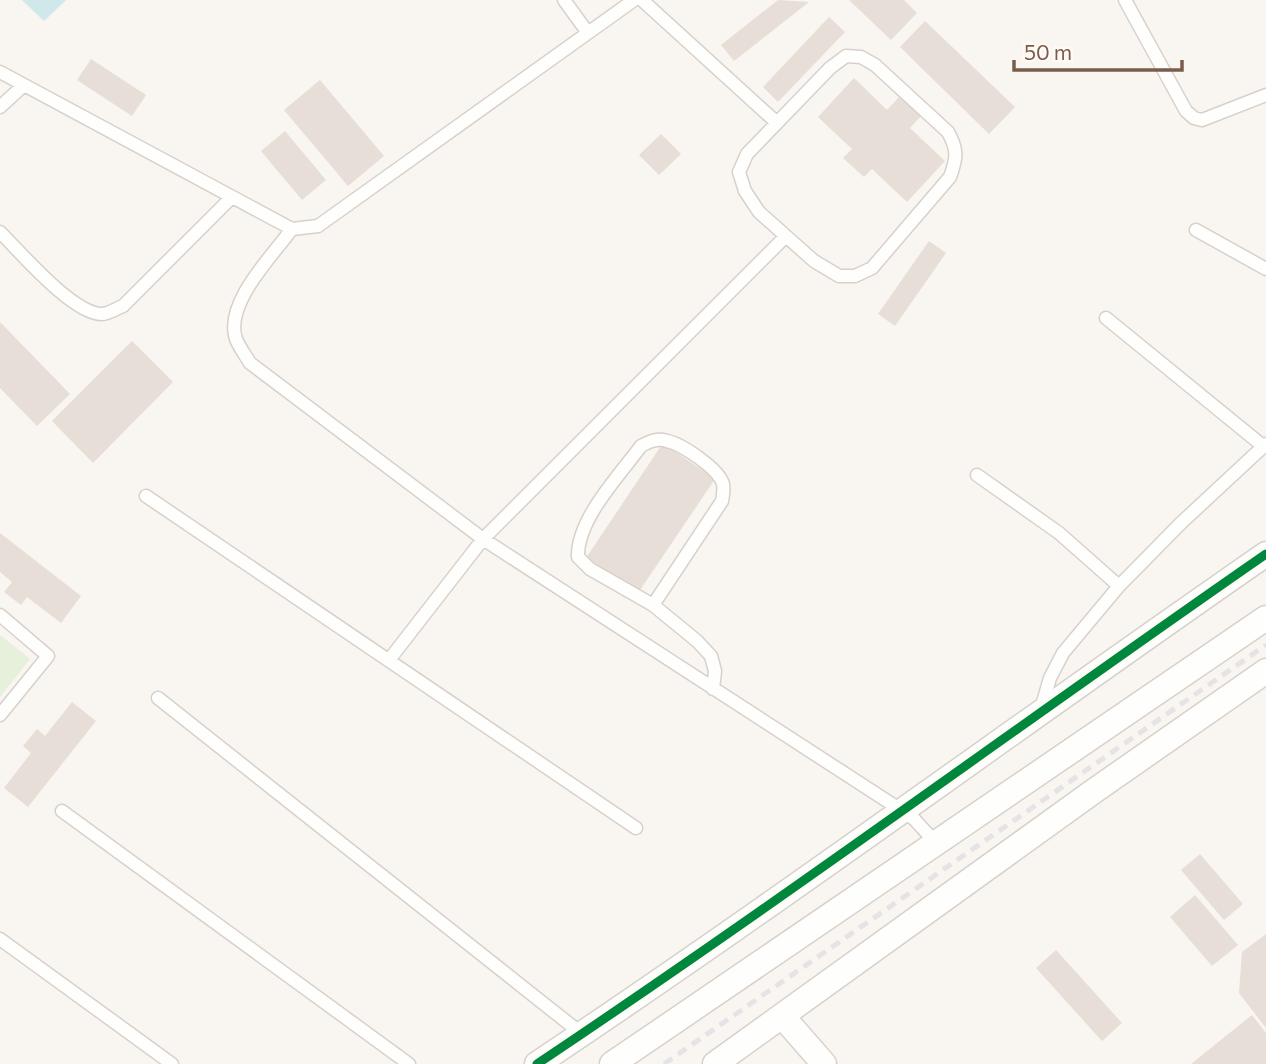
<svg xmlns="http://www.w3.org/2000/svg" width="1266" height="1064" viewBox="0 0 1266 1064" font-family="Commissioner,sans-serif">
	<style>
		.green { fill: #e7f0db }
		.water { fill: #d0e8ea }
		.building { fill: #e6ded7 }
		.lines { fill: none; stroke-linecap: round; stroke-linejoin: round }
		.service-casing { stroke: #d7d1cb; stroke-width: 15 }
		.minor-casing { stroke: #d7d1cb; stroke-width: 27 }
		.service { stroke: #fefefd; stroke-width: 12 }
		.minor { stroke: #fefefd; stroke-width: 24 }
		.rail { stroke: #e6e3e7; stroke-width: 5; stroke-dasharray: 10 7; stroke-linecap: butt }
		.cycleway-casing { stroke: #fffaf3; stroke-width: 13 }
		.cycleway { stroke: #00873e; stroke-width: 9 }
	</style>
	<rect width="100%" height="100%" fill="#f9f5f0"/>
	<path class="green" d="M0 635 30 659 0 697Z"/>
	<path class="water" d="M22 0H66L44 21Z"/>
	<path class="building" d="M778 0 809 2 734 61 721 45Z
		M849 0H904L917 13 891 40Z
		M829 17 845 32 778 102 763 87Z
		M925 21 1015 107 989 134 900 47Z
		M91 59 146 95 132 116 77 80Z
		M854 78 887 110 901 95 922 115 910 128 945 161 907 202 872 169 864 177 843 158 852 149 818 117Z
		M320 80 384 156 348 186 284 110Z
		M285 131 326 180 302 200 261 151Z
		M661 134 681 154 659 175 639 155Z
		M929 241 946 253 895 326 878 314Z
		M0 322 70 394 37 426 0 388Z
		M132 341 173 382 93 463 52 421Z
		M663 443 715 479 638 593 586 558Z
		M0 533 81 596 61 623 27 597 21 605 4 592 12 582 0 572Z
		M72 702 96 721 28 807 4 788 31 753 23 746 37 729 45 736Z
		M1200 854 1243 904 1224 920 1181 870Z
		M1195 895 1238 945 1212 966 1170 917Z
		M1266 934V1028L1239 993 1242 952Z
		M1056 950 1122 1023 1102 1041 1036 968Z
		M1252 1015 1266 1033V1064H1191Z"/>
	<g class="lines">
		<defs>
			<path id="service" d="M564 0 588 33
				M642 0 776 122
				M1125 0 1186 111 1194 118 1202 120 1266 95
				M846 56 861 57 875 65 948 132C958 150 957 158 950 177L872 268 855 276H839L814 261 759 212 745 191 739 172 747 154 830 68Z
				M0 72 292 229 318 226 634 0
				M0 107 24 85
				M292 229C272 256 224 304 236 339 239 347 246 356 250 363L483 539 901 810 914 819 937 844
				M1196 230 1266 269
				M0 232C21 253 73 314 102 314 109 314 117 308 123 306L231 198
				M1106 318 1263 446
				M977 475 1059 533 1119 586
				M146 496 636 828
				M653 605 722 501C723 496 724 489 723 484 719 469 682 444 667 441 657 438 650 441 641 446 619 476 577 519 578 557L590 569 653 605 697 641 711 656 715 671 713 689
				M0 615 48 656 0 715
				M389 660 483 539 786 236
				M158 698 582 1034
				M1041 709 1050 678 1063 653 1119 586 1181 523 1266 444
				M62 811 409 1064
				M0 939 172 1064"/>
			<path id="minor" d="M783 1017 824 1064
				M537 1064C784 899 1022 723 1266 554
				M612 1064 1266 618
				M715 1064 1094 791 1266 671"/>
		</defs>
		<use href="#service" class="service-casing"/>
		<use href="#minor" class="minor-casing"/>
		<use href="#service" class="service"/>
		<use href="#minor" class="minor"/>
		<path class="rail" d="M664 1064 1266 645"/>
		<defs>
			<path id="cycleway" d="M537 1064C784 899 1022 723 1266 554"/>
		</defs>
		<use href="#cycleway" class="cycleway-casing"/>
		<use href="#cycleway" class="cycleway"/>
	</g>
	<path d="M1014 60v10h168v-10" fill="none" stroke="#7a5c4d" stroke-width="3.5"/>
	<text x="1024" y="60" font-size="21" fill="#7a5c4d" stroke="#fffaf3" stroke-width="5" paint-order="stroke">50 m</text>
</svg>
